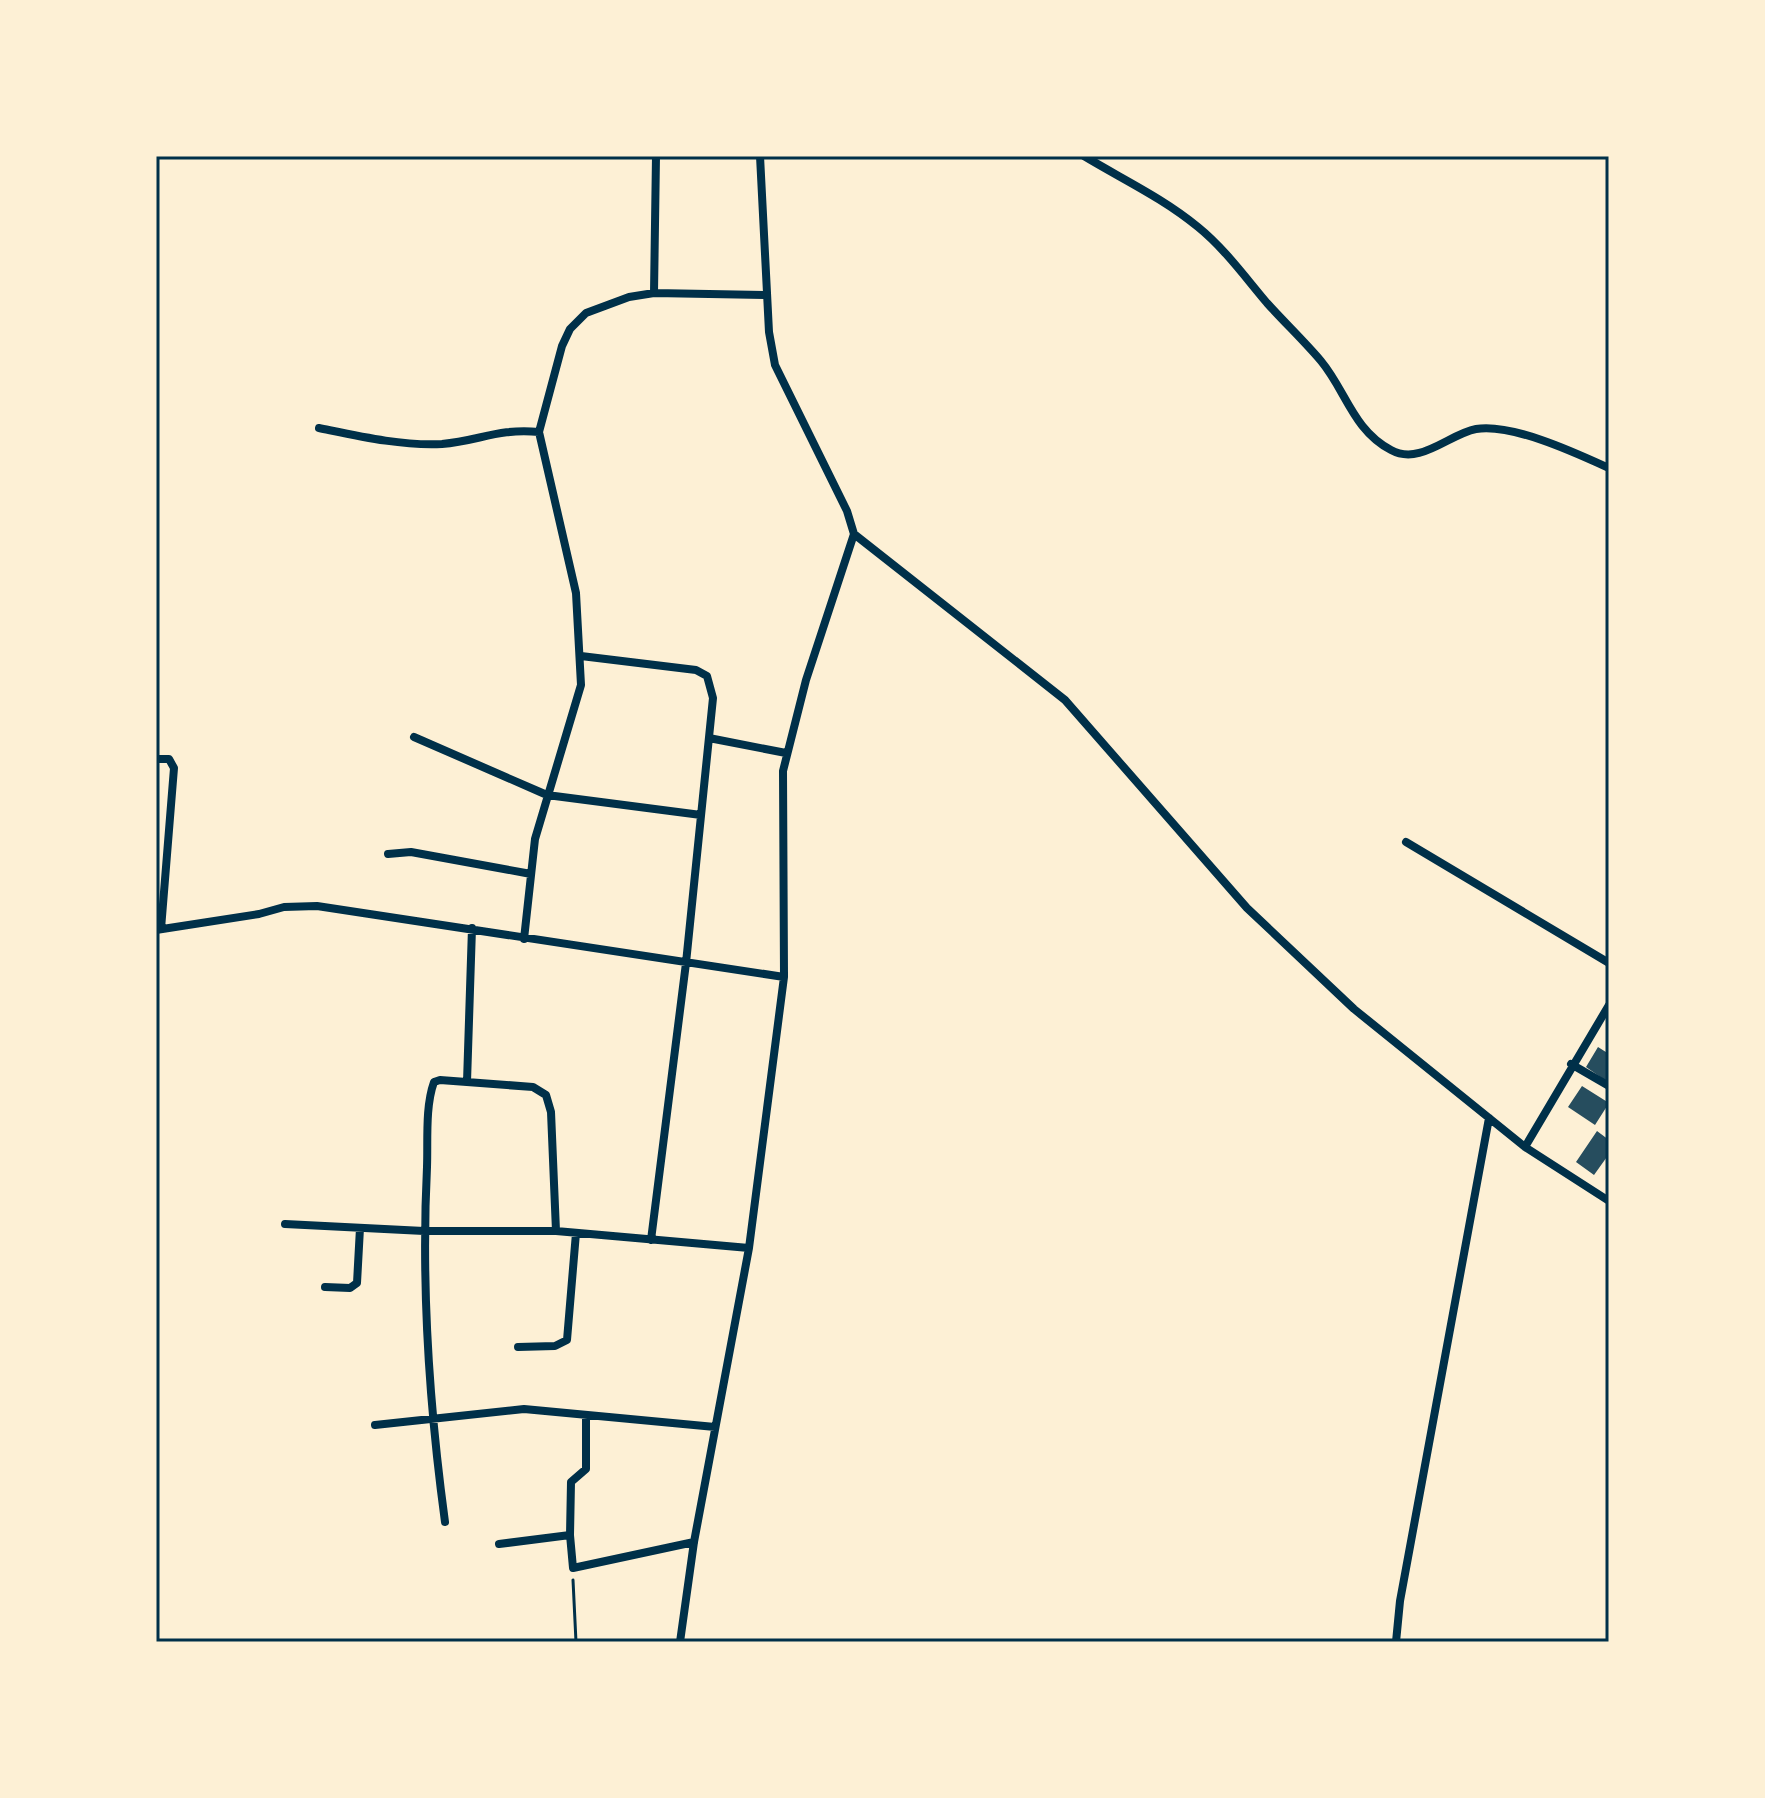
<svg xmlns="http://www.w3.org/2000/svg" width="1765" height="1798" viewBox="0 0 1765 1798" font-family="'Open Sans',sans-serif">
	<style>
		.building { fill: #264d5e }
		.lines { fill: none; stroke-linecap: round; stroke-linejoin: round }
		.path { stroke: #003049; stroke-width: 3 }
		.minor { stroke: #003049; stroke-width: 8 }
		.neatline { fill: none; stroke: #003049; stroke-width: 3 }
	</style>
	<rect width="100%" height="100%" fill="#fdf0d5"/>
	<path class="building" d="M1598 1047 1609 1054V1083L1586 1067Z
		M1582 1086 1609 1103 1595 1125 1568 1107Z
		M1597 1131 1609 1140V1154L1594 1175 1576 1162Z"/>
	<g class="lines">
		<path class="path" d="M573 1580 576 1642"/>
		<path class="minor" d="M1084 156C1122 179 1163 198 1198 227 1224 248 1245 277 1267 303 1285 323 1304 341 1321 361 1346 391 1353 430 1391 450 1420 466 1449 434 1476 429 1512 423 1576 453 1609 468
			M654 293 656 156
			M319 428C358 436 401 446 442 444 479 441 498 428 539 432
			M854 534 1065 700 1247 908 1354 1009 1525 1147 1609 1201
			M581 656 696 670 707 676 713 698 686 963 651 1240
			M414 737 547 795 701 815
			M709 738 786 753
			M156 759H169L174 768 161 929
			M1406 842 1609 963
			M388 854 411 852 531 874
			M156 930 259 914 284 907 317 906 784 977
			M524 939 535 839 581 685 576 593 539 432 562 346 570 329 586 313 629 297 654 293 767 295
			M1571 1064 1609 1086
			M467 1082 472 928
			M1525 1147 1609 1005
			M285 1224 424 1231H556L749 1248
			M325 1287 350 1288 357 1283 360 1228
			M518 1347 555 1346 567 1340 576 1233
			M375 1425 524 1409 715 1427
			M445 1522C429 1404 421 1287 427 1167 428 1141 425 1107 434 1082L440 1080 533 1087 546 1095 551 1112 556 1231
			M570 1535 571 1482 586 1469V1415
			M499 1544 570 1535 573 1568 694 1542
			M680 1642 694 1542 749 1248 784 977 783 771 806 680 854 534 847 511 775 365 769 332 760 156
			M1396 1642 1400 1601 1489 1118"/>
	</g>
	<rect width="1765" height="1798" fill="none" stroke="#fdf0d5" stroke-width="316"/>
	<rect x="158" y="158" width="1449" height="1482" class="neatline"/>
</svg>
